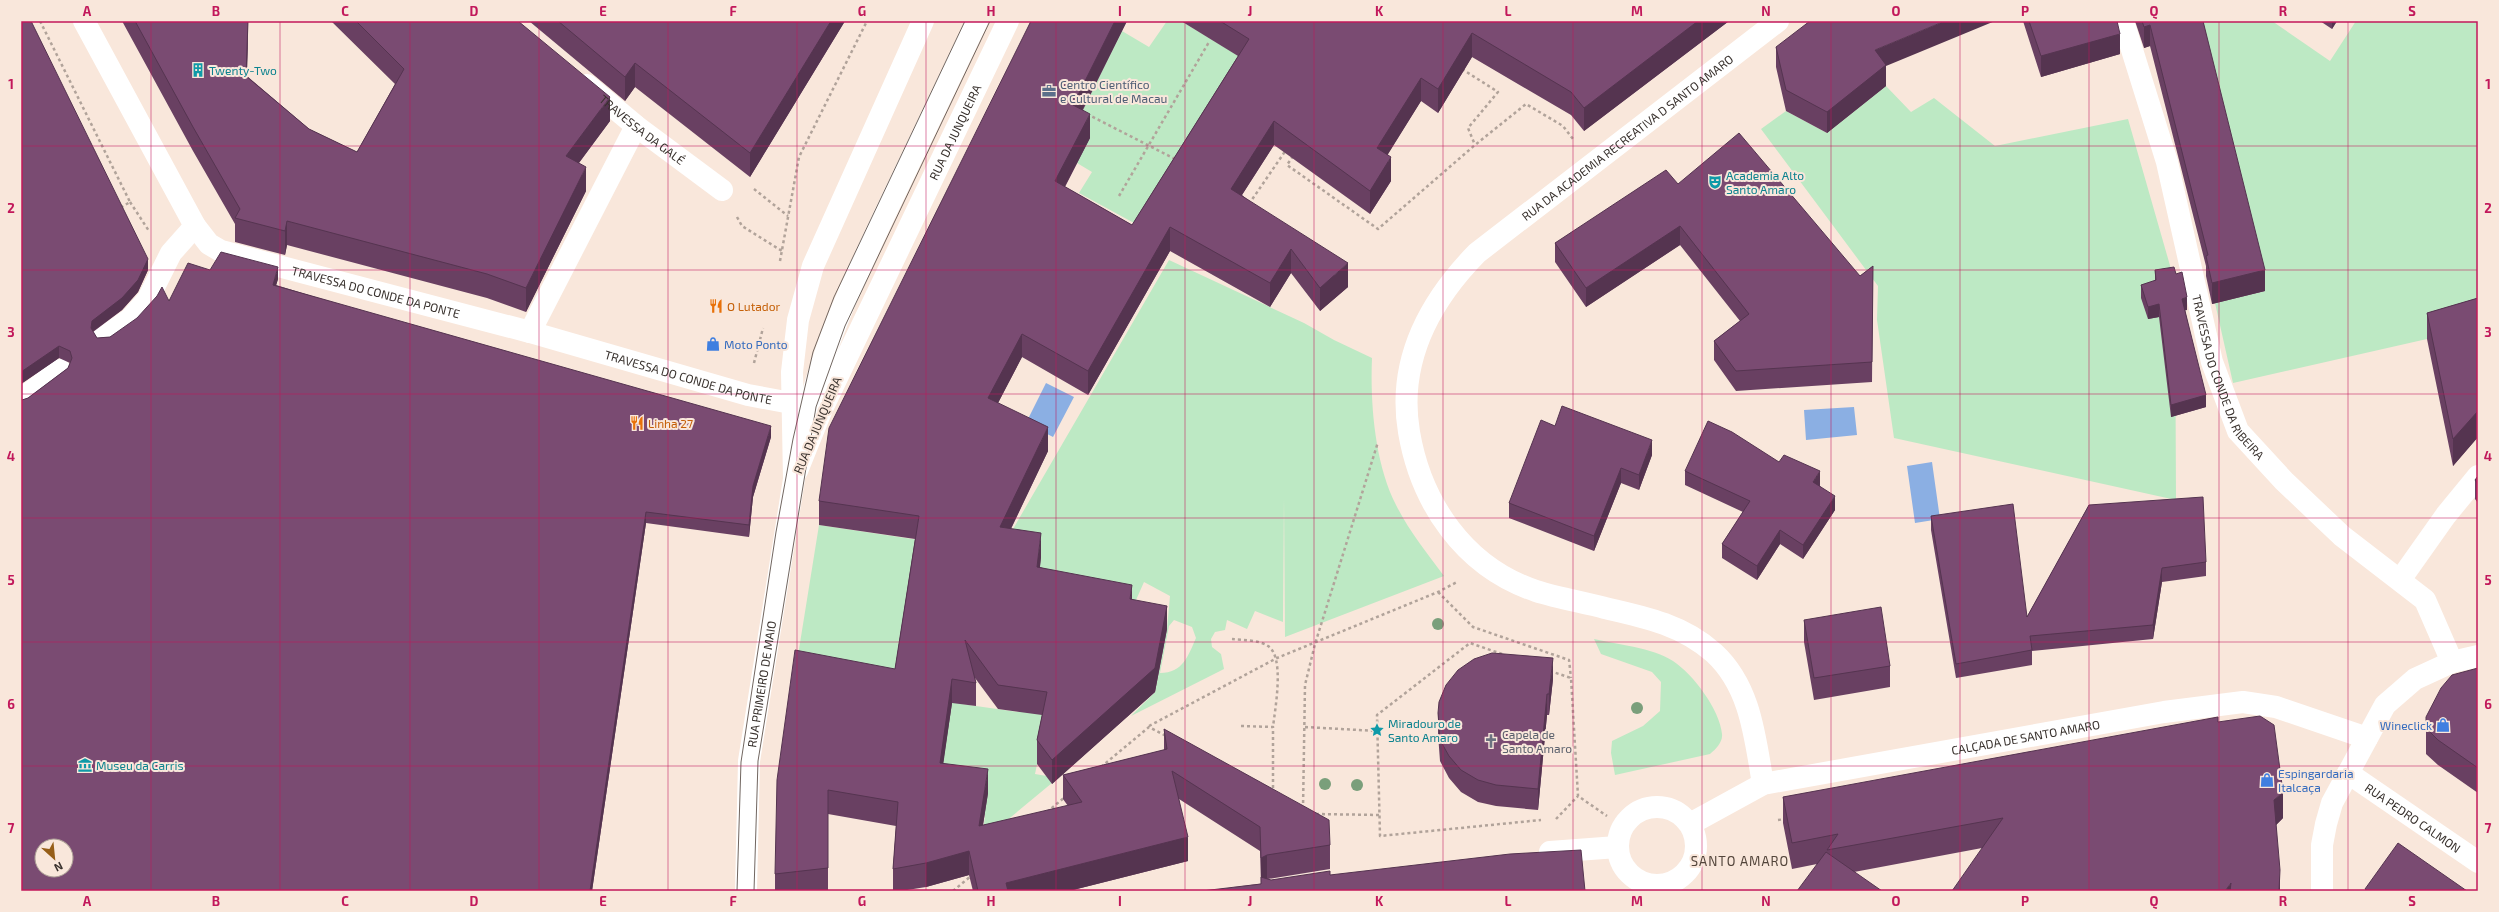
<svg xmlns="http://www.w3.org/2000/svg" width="2499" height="912" viewBox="0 0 2499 912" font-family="'Exo 2',sans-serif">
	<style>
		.green { fill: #bde9c4; fill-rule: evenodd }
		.water { fill: #8bafe3 }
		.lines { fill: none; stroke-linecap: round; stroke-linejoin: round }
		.path { stroke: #b1a39a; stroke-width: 2.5; stroke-dasharray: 3 3; stroke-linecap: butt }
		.minor { stroke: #fff; stroke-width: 22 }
		.major { stroke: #fff; stroke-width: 22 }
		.tram { stroke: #716660; stroke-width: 1 }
		.tree { fill: #7a9f7b }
		.wall { fill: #694062 }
		.shaded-wall { fill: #553450 }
		.building { fill: #7a4b72; stroke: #553450; fill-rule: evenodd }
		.grid { fill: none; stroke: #c2185b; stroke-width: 1; stroke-opacity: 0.55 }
		.labels { text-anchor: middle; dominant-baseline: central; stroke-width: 4; stroke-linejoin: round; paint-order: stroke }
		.culture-label { font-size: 12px; fill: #0d838f; stroke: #f9e7db; text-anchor: start }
		.service-label { font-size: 12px; fill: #4e5e75; stroke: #f9e7db; text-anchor: start }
		.street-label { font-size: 12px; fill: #39322e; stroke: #f9e7db }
		.food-label { font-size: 12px; fill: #c56008; stroke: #f9e7db; text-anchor: start }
		.shop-label { font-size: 12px; fill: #366cbe; stroke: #f9e7db; text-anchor: start }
		.worship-label { font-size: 12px; fill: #5b616d; stroke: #f9e7db; text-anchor: start }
		.neighbourhood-label { font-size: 13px; letter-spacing: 1px; fill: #53453b; stroke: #f9e7db }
		.neatline { fill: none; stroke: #c2185b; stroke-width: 1.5 }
		.grid-label { font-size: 13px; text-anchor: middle; font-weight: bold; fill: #c2185b }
	</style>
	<rect width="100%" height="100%" fill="#f9e7db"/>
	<path class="green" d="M1167 21H1181L1249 62 1145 229 1079 193 1092 172 1077 163 1073 128 1122 31 1149 47Z
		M2198 21H2272L2330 61 2356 21H2478V325L2427 339 2233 383 2215 303 2265 291Z
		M1886 86 1911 112 1934 98 1995 146 2128 119 2175 283 2176 500 1894 438 1877 320 1878 286 1761 129 1786 111 1827 133Z
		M1169 260 1304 323 1334 340 1372 358C1370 404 1375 464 1396 505 1409 531 1427 553 1444 576L1285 637 1284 498 1283 622 1255 611 1247 629 1227 620 1225 630 1215 632 1211 639 1212 647 1221 654 1224 669 1131 716 1155 692 1167 629 1170 596 1144 582 1132 609 1047 717 1035 774 1058 778 982 841 985 815 940 787 925 682 962 704 1018 712 906 475 1013 529ZM1174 620 1192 627 1196 638C1188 656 1183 673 1160 673L1169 626Z
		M819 525 919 540 895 693 795 674Z
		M1594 639C1619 645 1651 647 1673 661 1693 674 1720 710 1722 734 1723 742 1716 749 1710 754L1615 775 1611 753 1612 741 1643 726 1660 711 1661 682 1652 672 1601 654Z"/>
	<path class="water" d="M1046 383 1074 397 1053 437 1026 423Z
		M1854 407 1857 435 1806 440 1804 410Z
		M1932 462 1940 519 1915 523 1907 466Z"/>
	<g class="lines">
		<path class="path" d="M40 21 130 202 120 208
			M1462 69 1498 92 1468 128 1475 145
			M1087 114 1175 159
			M1293 156 1287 165 1378 229 1475 145 1526 104 1563 126 1573 139
			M754 189 788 216
			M1119 196 1209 42
			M130 202 149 231
			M1249 204 1286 150
			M737 217 742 226 782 251
			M780 261 799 157 867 21
			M754 363 763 328
			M1438 592 1473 627 1569 660 1571 678
			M1232 639C1243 640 1259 640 1268 646 1285 657 1275 709 1273 727
			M1502 654 1470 643 1377 715 1380 836 1541 820
			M1550 671 1571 678 1578 796 1607 816
			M1149 726 1277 658 1438 592 1457 582
			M1241 726 1273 727V792
			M1305 727 1377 731
			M1101 767 1149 727 1166 736
			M1303 809 1305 685 1315 644 1378 442
			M1047 812 1065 797
			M1316 814 1379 815
			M1556 819 1578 796
			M1778 820 1786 819
			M953 891 971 876
			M1647 891 1649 884"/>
		<g class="minor">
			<path id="s1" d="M84 21 195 226 209 244 221 251 530 332 748 395 791 403"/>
			<path id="s2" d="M2123 21 2167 162 2212 362 2238 431 2284 481 2342 536 2425 600 2452 662"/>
			<path id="s3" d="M587 85 636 126 722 190"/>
			<path d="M530 332 636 126"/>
			<path d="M103 338 130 319 148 299 171 253 195 226"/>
			<path d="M21 399 60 370"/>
			<path d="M800 450C816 358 852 283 892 199 921 139 949 80 977 21"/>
			<path d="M2400 580 2446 515 2478 476"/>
			<path id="s4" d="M2348 773 2478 862"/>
			<path id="s5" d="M1763 784C1755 738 1751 687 1714 653 1683 625 1645 617 1605 608 1582 602 1558 598 1536 591 1464 567 1421 503 1409 432 1397 361 1429 302 1477 253L1778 21"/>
			<circle cx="1657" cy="846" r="39"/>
			<path id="s6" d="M1690 824 1763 784 2164 712 2243 702 2276 707 2367 738"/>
			<path d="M1550 852 1617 847"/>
			<path d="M2322 891V845L2326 824 2332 803 2385 705 2415 679 2452 662 2478 656"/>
		</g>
		<g class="major">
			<path id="s7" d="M797 471 822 409 1008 21"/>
			<path id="s8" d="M746 891 749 761 794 479 792 372 798 320 813 266 923 21"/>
		</g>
		<path class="tram" d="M737 891 741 762 776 532 793 439 813 352 834 297 965 21
			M754 891 758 761 816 407 845 326 990 21"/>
	</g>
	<g class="tree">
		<circle cx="1438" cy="624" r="6"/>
		<circle cx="1637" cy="708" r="6"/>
		<circle cx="1325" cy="784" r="6"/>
		<circle cx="1357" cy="785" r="6"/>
	</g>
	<path class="wall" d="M21 21 148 270 138 292 122 310 93 332 97 338 110 337 169 301 210 270 278 279 276 285 771 437 753 497 749 537 646 523 592 891H21L22 400 28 398 68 368 70 363 59 358 21 384Z
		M122 21H248L247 76 309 129 357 152 395 84 331 21H518L610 121 579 163 586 191 526 312 487 298 287 245 285 255 235 242V224L193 151Z
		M529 21H727L728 22 845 21 750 177 635 87 625 101Z
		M1031 21H1127L1083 110 1090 138 1065 187 1132 225 1238 56 1181 21H1729L1584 131 1571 115 1472 57 1438 113 1421 101 1387 155 1391 181 1370 214 1274 145 1242 195 1348 287 1320 311 1291 273 1270 307 1170 251 1088 395 1022 357 998 403 1048 451 1011 529 1041 557 1040 567 1132 599 1167 629 1155 692 1052 784 1037 764V740L1042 715 998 709 975 678 976 683V706L952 703 943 763 988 793 983 825 1068 806 1063 799V775L1164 750V729L1330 845V869L1268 879 1271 880 1330 875 1226 888 1261 884 1260 851 1179 799 1188 861 1069 891H973L969 875 926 887 901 891H893V869L896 826 828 814V891H775V874L895 669 915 539 819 525V501Z
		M2023 21H2117L2120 54 2041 77Z
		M2135 21H2203L2265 291 2212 304 2206 276V266L2150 46 2144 48Z
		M2320 21H2337L2332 29Z
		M1776 47 1886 66V86L1827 133 1786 111 1776 67Z
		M1678 184 1860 276 1873 266 1872 382 1736 391 1714 360V341L1740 321 1680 245 1586 307 1555 262V243Z
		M2155 270 2176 274 2187 310H2185L2206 407 2171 417 2159 317 2148 319 2141 298V285L2155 281Z
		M2478 298V437L2453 466 2427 339V313Z
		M1555 426 1652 455 1639 490 1621 483 1594 551 1509 518V503Z
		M1779 462 1820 485V486L1835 510 1803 559 1780 544 1757 580 1722 558V544L1743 512 1685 485V471Z
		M2478 476V503L2475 499V480Z
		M2089 505 2206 562V576L2162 582 2153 639 2032 651V665L1956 678 1931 530V516L2027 617Z
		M1804 620 1890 666V687L1814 700 1804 642Z
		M2478 668V793L2438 765 2426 754V728Z
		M1553 679 1549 715H1547L1538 810 1496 806 1478 802 1461 792 1449 778 1440 761 1438 734V713Z
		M2218 722 2283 818 2276 825 2280 891 1982 848 1854 872 1817 864 1792 869 1783 823V797Z"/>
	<path class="shaded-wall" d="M248 21V40L246 100V76Z
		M831 21H845L750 177V153Z
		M1115 21H1127L1073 128V105Z
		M1698 21H1729L1584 131V108Z
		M1945 21H1995L1886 66V86L1827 133V112L1875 50Z
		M2332 21H2337L2332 29Z
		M2150 25V46L2144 48V27Z
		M1472 33V57L1438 113V89Z
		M2120 34V54L2041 77V56Z
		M635 63V87L625 101V77Z
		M1421 78V101L1377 172V148Z
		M610 97V121L566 180V156Z
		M1090 114V138L1055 205V181Z
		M1274 121V145L1231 212V189Z
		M1391 157V181L1370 214V191Z
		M586 167V191L526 312V288Z
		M287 221V245L285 255V231Z
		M1680 226V245L1586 307V288Z
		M1170 227V251L1088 395V371Z
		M1291 249V273L1270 307V283Z
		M148 259V270L138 292 122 310 92 332 91 328 92 321Z
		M1348 263V287L1320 311V288Z
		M278 267V279L273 296V285Z
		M2265 270V291L2212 304V283Z
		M2187 297V310L2182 311V299Z
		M2159 304V317L2148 319V307Z
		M1022 334V357L988 422V398Z
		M59 346V358L21 384V372Z
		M2206 395V407L2171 417V405Z
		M2478 411V437L2453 466V439Z
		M771 426V437L753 497 749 537V525L753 486Z
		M1048 427V451L1000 551V527Z
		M1652 440V455L1639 490V475Z
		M1621 468V483L1594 551V536Z
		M1820 471V485L1813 496V482Z
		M1835 496V510L1803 559V545Z
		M646 512V523L592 891H590Z
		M1780 530V544L1757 580V566Z
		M1041 533V557L1037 590V567Z
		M2162 568V582L2153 639V625Z
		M1132 585V609L1130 599Z
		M1167 606V629L1155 692 1052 784V760Z
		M1553 658V679L1549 715V694Z
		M952 679V703L940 787V763Z
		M1547 694V715L1538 810V789Z
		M988 769V793L979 850V826Z
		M2283 792V818L2274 827V800Z
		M1188 837V861L1069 891H1006V883Z
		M969 851V875L926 887V863Z
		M1267 855V879L1261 882V858Z
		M2280 870V891H2279Z
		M2231 883V891H2225Z"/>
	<path class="building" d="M21 21H31L148 259 138 280 122 298 92 321 91 328 97 338 110 337 137 318 157 296 162 287 169 301 188 263 210 270 221 252 278 267 273 285 771 426 753 486 749 525 646 512 590 891H21V400H22L28 398 68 368 72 358 70 351 59 346 21 372ZM42 846H66V870H42Z
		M135 21H248L246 76 309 129 357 152 404 69 356 21H518L610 97 566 156 586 167 526 288 487 274 287 221 285 231 235 218 240 209 193 127Z
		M558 21H727L728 22 729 21H831L750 153 635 63 625 77Z
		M1031 21H1115L1073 105 1090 114 1055 181 1132 225 1249 39 1220 21H1698L1584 108 1571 92 1472 33 1438 89 1421 78 1377 148 1391 157 1370 191 1274 121 1231 189 1348 263 1320 288 1291 249 1270 283 1170 227 1088 371 1022 334 988 398 1048 427 1000 527 1041 533 1037 567 1132 585 1130 599 1167 606 1155 668 1052 760 1037 740 1047 692 998 685 965 640 976 683 952 679 940 763 988 769 979 826 1082 802 1063 775 1167 749 1164 729 1329 820 1330 845 1267 855 1261 858 1260 827 1172 771 1188 837 1006 883 1008 891H978L969 851 926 863 893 869 898 802 828 790V868L775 874 777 780 795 650 895 669 919 516 819 501 829 428Z
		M1810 21H1945L1875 50 1886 65 1827 112 1786 90 1776 47Z
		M2029 21H2117L2120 34 2041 56Z
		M2142 21H2203L2265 270 2212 283 2206 256 2208 255 2150 25 2144 27Z
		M1739 133 1860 276 1873 266 1872 362 1736 371 1714 341 1749 314 1680 226 1586 288 1555 243 1666 170 1678 184Z
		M2174 267 2176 274 2182 272 2187 297 2182 299 2206 395 2171 405 2159 304 2148 307 2141 285 2156 280 2155 270Z
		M2478 298V411L2453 439 2427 313Z
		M1562 406 1652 440 1639 475 1621 468 1594 536 1509 503 1541 420 1555 426Z
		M1708 421 1732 432 1779 462 1784 455 1820 471 1813 482 1835 496 1803 545 1780 530 1757 566 1722 544 1750 501 1685 471Z
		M2478 476V484L2475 480Z
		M2203 497 2206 562 2162 568 2153 625 2030 636 2032 650 1956 664 1931 516 2013 504 2027 617 2089 505Z
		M1881 607 1890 666 1814 678 1804 620Z
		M1492 653 1553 658 1549 694H1547L1538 789 1496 785 1478 780 1461 770 1449 756 1440 740 1438 713 1439 702 1446 685 1458 670 1474 659Z
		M2478 668V768L2438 740 2426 728V717L2441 688 2452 675Z
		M2260 716 2274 725 2283 792 2274 800 2280 870 2279 891H2230L2231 883 2225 891H1952L2003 818 1827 850 1838 834 1792 843 1783 797 2218 717V722Z
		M2398 843 2467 891H2368L2365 889Z
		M1581 850 1585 891H1202L1261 884V877L1271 880 1330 871V875L1510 854Z
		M1826 852 1882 891H1797Z"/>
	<path class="grid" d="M151 21V891M280 21V891M410 21V891M539 21V891M668 21V891M797 21V891M926 21V891M1056 21V891M1185 21V891M1314 21V891M1443 21V891M1573 21V891M1702 21V891M1831 21V891M1960 21V891M2089 21V891M2219 21V891M2348 21V891M21 146H2478M21 270H2478M21 394H2478M21 518H2478M21 642H2478M21 766H2478"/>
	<defs>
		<symbol id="building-bare" viewBox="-9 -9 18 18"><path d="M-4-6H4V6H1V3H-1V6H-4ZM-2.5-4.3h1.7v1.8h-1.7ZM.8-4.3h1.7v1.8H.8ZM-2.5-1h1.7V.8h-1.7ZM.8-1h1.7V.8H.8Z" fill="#0f9aa8" stroke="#f9e7db" stroke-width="2.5" paint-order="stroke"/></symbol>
		<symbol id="office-bare" viewBox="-9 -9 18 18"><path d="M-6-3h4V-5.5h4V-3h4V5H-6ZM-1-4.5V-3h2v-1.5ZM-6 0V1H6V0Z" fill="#5c6f8a" stroke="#f9e7db" stroke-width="2.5" paint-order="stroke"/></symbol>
		<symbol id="theatre-bare" viewBox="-9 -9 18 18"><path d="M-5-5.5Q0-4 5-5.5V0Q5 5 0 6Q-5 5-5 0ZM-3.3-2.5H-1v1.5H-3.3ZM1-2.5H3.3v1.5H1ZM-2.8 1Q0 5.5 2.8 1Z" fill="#0f9aa8" stroke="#f9e7db" stroke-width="2.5" paint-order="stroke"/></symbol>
		<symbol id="restaurant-bare" viewBox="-9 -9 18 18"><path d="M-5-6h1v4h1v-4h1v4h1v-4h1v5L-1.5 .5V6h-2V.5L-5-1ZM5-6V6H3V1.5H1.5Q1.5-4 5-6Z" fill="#e8710a" stroke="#f9e7db" stroke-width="2.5" paint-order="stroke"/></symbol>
		<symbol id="shop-bare" viewBox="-9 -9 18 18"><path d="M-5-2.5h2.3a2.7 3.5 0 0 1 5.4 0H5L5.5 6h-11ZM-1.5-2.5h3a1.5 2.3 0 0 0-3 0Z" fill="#3f7fe0" stroke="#f9e7db" stroke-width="2.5" paint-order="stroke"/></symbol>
		<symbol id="sight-bare" viewBox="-9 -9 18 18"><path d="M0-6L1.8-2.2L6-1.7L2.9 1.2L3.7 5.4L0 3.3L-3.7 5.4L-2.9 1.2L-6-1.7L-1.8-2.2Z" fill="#0f9aa8" stroke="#f9e7db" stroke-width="2.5" paint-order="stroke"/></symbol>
		<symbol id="church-bare" viewBox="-9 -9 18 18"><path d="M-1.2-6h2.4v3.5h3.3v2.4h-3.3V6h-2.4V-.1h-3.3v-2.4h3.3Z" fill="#6b7280" stroke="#f9e7db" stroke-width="2.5" paint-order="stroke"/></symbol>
		<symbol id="museum-bare" viewBox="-9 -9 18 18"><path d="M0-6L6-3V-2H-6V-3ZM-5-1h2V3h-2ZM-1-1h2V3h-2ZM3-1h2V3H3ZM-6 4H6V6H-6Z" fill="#0f9aa8" stroke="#f9e7db" stroke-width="2.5" paint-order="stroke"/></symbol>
	</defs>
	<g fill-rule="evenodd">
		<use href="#building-bare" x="188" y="60" width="20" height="20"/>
		<use href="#office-bare" x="1039" y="81" width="20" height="20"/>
		<use href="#theatre-bare" x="1705" y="172" width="20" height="20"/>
		<use href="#restaurant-bare" x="706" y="296" width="20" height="20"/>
		<use href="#shop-bare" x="703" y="334" width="20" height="20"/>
		<use href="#restaurant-bare" x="627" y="413" width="20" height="20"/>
		<use href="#shop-bare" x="2433" y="715" width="20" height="20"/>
		<use href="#sight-bare" x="1367" y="720" width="20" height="20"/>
		<use href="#church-bare" x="1481" y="731" width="20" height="20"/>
		<use href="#museum-bare" x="75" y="755" width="20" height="20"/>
		<use href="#shop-bare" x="2257" y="770" width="20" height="20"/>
	</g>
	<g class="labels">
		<g class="culture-label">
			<text x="209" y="70">Twenty-Two</text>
			<text x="1726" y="175">Academia Alto<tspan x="1726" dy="14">Santo Amaro</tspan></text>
			<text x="1388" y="723">Miradouro de<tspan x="1388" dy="14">Santo Amaro</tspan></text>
			<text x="96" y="765">Museu da Carris</text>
		</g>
		<g class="service-label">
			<text x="1060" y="84">Centro Científico<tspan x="1060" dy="14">e Cultural de Macau</tspan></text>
		</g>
		<g class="street-label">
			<text stroke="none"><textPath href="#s3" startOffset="71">TRAVESSA DA GALÉ</textPath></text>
			<text stroke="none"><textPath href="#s7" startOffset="374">RUA DA JUNQUEIRA</textPath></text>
			<text stroke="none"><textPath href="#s5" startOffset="936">RUA DA ACADEMIA RECREATIVA D SANTO AMARO</textPath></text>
			<text stroke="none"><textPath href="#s1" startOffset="430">TRAVESSA DO CONDE DA PONTE</textPath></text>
			<text stroke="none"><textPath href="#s1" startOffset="754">TRAVESSA DO CONDE DA PONTE</textPath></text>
			<text stroke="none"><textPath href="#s2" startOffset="373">TRAVESSA DO CONDE DA RIBEIRA</textPath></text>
			<text transform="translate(817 425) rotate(-67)">RUA DA JUNQUEIRA</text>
			<text stroke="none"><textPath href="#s8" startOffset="208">RUA PRIMEIRO DE MAIO</textPath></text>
			<text stroke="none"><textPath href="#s6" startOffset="350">CALÇADA DE SANTO AMARO</textPath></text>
			<text stroke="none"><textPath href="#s4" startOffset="79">RUA PEDRO CALMON</textPath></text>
		</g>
		<g class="food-label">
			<text x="727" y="306">O Lutador</text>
			<text x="648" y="423">Linha 27</text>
		</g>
		<g class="shop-label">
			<text x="724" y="344">Moto Ponto</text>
			<text x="2432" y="725" text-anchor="end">Wineclick</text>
			<text x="2278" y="773">Espingardaria<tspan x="2278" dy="14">Italcaça</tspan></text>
		</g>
		<g class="worship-label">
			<text x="1502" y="734">Capela de<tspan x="1502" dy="14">Santo Amaro</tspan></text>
		</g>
		<g class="neighbourhood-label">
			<text x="1740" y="861">SANTO AMARO</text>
		</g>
	</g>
	<rect width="2499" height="912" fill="none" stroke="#f9e7db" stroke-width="44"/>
	<g transform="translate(54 858) rotate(153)"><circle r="19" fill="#f9e7db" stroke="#ac9f96"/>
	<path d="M0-3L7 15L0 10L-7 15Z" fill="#965e18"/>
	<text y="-6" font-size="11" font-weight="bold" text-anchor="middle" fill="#39322e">N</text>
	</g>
	<rect x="22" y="22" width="2455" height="868" class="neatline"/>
	<g class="grid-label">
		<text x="87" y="16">A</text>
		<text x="216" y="16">B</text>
		<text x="345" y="16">C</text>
		<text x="474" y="16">D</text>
		<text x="603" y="16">E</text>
		<text x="733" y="16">F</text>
		<text x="862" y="16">G</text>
		<text x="991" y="16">H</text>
		<text x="1120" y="16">I</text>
		<text x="1250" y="16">J</text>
		<text x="1379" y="16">K</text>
		<text x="1508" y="16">L</text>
		<text x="1637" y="16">M</text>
		<text x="1766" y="16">N</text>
		<text x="1896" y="16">O</text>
		<text x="2025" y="16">P</text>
		<text x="2154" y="16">Q</text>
		<text x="2283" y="16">R</text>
		<text x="2412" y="16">S</text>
		<text x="11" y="89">1</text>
		<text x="2488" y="89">1</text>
		<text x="11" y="213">2</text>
		<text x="2488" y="213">2</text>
		<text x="11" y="337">3</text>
		<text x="2488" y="337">3</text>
		<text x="11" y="461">4</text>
		<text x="2488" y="461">4</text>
		<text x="11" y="585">5</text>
		<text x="2488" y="585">5</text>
		<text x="11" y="709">6</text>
		<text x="2488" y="709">6</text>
		<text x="11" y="833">7</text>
		<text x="2488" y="833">7</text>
		<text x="87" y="906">A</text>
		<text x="216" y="906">B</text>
		<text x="345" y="906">C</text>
		<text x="474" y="906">D</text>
		<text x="603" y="906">E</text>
		<text x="733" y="906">F</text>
		<text x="862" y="906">G</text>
		<text x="991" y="906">H</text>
		<text x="1120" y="906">I</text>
		<text x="1250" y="906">J</text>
		<text x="1379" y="906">K</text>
		<text x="1508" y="906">L</text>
		<text x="1637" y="906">M</text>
		<text x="1766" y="906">N</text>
		<text x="1896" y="906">O</text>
		<text x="2025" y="906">P</text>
		<text x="2154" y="906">Q</text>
		<text x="2283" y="906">R</text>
		<text x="2412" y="906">S</text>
	</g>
</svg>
